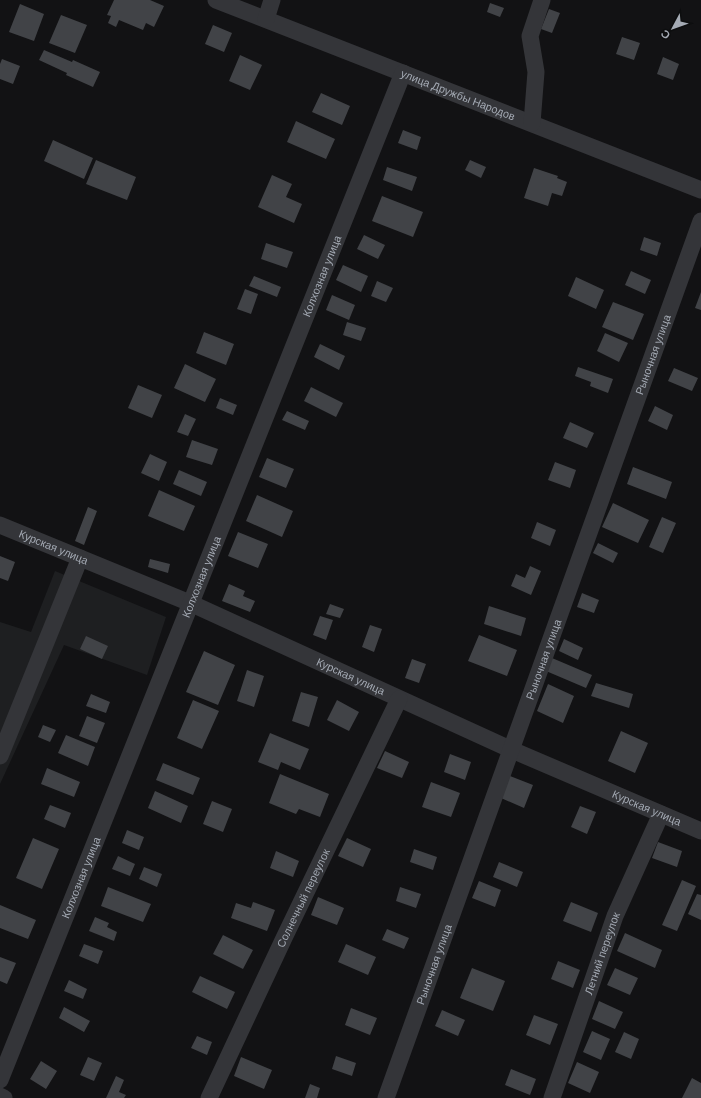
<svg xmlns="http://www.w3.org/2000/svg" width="701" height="1098" viewBox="0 0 701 1098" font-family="'DM Sans',sans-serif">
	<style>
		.built { fill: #1e1f21 }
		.building { fill: #414347 }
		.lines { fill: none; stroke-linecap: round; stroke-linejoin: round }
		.minor { stroke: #343539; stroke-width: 17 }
		.labels { text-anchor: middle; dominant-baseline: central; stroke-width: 3.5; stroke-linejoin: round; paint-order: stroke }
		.street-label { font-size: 11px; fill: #a4aab4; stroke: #0d0e0f }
	</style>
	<rect width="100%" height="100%" fill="#121214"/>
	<path class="built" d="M55 571 166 617 147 675 64 645 0 784V622L31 632Z"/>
	<path class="building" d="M114 0H150L164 6 154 27 146 23 143 30 119 20 116 27 108 23 111 16 107 15Z
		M490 3 504 8 500 17 487 12Z
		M20 4 44 14 34 41 9 32Z
		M549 9 560 13 552 33 541 29Z
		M61 15 87 25 75 53 49 43Z
		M213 25 232 33 224 52 205 44Z
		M622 37 640 43 634 60 616 54Z
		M44 50 72 62 73 60 100 72 93 87 66 75 67 73 39 60Z
		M240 55 262 65 250 90 229 81Z
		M663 57 679 64 673 80 657 74Z
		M2 59 20 66 13 84 0 79V64Z
		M321 93 350 106 342 125 312 112Z
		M296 121 335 139 326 159 287 142Z
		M403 130 421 137 417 150 398 143Z
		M53 140 93 158 84 179 44 161Z
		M96 160 136 177 127 200 86 184Z
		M470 160 486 167 481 178 465 170Z
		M387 167 417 177 412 191 383 180Z
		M534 168 558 176 557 178 567 182 562 196 552 193 548 206 524 198Z
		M272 175 292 184 286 197 302 204 294 223 258 207Z
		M382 196 423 212 413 237 372 221Z
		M364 235 385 245 378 259 357 249Z
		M644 237 661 243 657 256 640 250Z
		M266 243 293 252 287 268 261 259Z
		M343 265 368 276 361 292 336 280Z
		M631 271 651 280 645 294 625 285Z
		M254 276 281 287 277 297 249 286Z
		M576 277 604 290 596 309 568 296Z
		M377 281 393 288 386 302 371 296Z
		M245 289 258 294 251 314 237 309Z
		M701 292V310L695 308Z
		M332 295 355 305 349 320 326 310Z
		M613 302 644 314 633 340 602 327Z
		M347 322 366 328 361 341 343 335Z
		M204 332 234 344 226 365 196 353Z
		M605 333 628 343 619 362 597 351Z
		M320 344 345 356 339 370 314 357Z
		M185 364 216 379 205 402 174 388Z
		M578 367 613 379 608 393 590 386 591 382 575 376Z
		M674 368 698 378 692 391 668 381Z
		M138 385 162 395 152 418 128 408Z
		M311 387 343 403 336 417 304 401Z
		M220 398 237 405 233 415 216 408Z
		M655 406 673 415 667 430 648 421Z
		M287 411 309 421 305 430 282 420Z
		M185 414 196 419 188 436 177 432Z
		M570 422 594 433 587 448 563 438Z
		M192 440 218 449 212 465 186 457Z
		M150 454 167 462 159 481 141 473Z
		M267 458 294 469 286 488 259 477Z
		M555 462 576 470 570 488 548 480Z
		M633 467 672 482 666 499 627 484Z
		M179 470 207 482 201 496 173 484Z
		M159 490 195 506 184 531 148 516Z
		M257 495 293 511 282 537 246 521Z
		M613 503 649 520 638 543 602 527Z
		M88 507 97 511 84 545 75 541Z
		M662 517 676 523 663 553 649 547Z
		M537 522 556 530 550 546 531 538Z
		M238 532 268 544 258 568 228 556Z
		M598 543 618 553 613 563 593 553Z
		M0 556 15 562 8 581 0 578Z
		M150 559 170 564 168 573 148 567Z
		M530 566 541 571 531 595 511 586 516 574 525 578Z
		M229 584 245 591 243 596 255 601 250 612 222 601Z
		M582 593 599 600 594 613 577 607Z
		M330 604 344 609 340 618 326 614Z
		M489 606 526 618 521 636 484 624Z
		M320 616 333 620 326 640 313 635Z
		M370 625 382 629 374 652 362 647Z
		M479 635 517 650 507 676 468 661Z
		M86 636 108 646 102 659 80 649Z
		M564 639 583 648 578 660 559 651Z
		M204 651 235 665 218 705 186 692Z
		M552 658 592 675 586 688 546 671Z
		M412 659 426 664 419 683 405 678Z
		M247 670 264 676 254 707 237 701Z
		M596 683 633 694 629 708 591 696Z
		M548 684 574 696 563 723 537 711Z
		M301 692 318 697 309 727 292 721Z
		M91 694 110 702 106 713 86 706Z
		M193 700 219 711 202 749 177 738Z
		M337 700 359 712 349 731 327 720Z
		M87 716 105 723 97 743 79 736Z
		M43 725 56 730 50 742 38 737Z
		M621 731 648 743 635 773 608 761Z
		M270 733 309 749 300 770 281 762 278 770 258 762Z
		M66 735 95 747 88 766 58 753Z
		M385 751 409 762 402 778 377 768Z
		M450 754 471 762 465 780 444 772Z
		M163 763 200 778 193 795 156 780Z
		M47 768 80 782 74 797 41 784Z
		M280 774 329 794 320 817 299 809 296 814 269 803Z
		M510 776 533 785 524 808 501 798Z
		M431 782 460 793 451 817 422 807Z
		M155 791 188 806 181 823 148 808Z
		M212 801 232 809 223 832 203 824Z
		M50 805 71 813 65 828 44 819Z
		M580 806 596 812 587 834 571 827Z
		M127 830 144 837 139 850 122 843Z
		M33 838 59 849 42 889 16 878Z
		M347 838 371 849 363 867 338 856Z
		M658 842 682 851 677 867 652 858Z
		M414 849 437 857 433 870 410 862Z
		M276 851 299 861 293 877 270 868Z
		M118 856 135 864 130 876 112 869Z
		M499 862 523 872 517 887 493 877Z
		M144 867 162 874 157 887 139 879Z
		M682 880 696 886 677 931 662 925Z
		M479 881 501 890 495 907 472 898Z
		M108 887 151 904 143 922 101 906Z
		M400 887 421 894 416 908 396 901Z
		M697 894 701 895V920L688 914Z
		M318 897 344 908 337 925 311 915Z
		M253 902 275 910 267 931 231 918 236 903 251 908Z
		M571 902 598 913 591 932 563 921Z
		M0 905 36 920 28 939 0 928Z
		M95 917 109 923 107 927 117 932 114 941 89 931Z
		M387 929 409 938 404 949 382 940Z
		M625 933 662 950 655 968 617 951Z
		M223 935 253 950 243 969 213 954Z
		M84 944 103 951 98 964 79 956Z
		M346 944 376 957 368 975 338 962Z
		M0 957 16 963 7 984 0 981Z
		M558 961 580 970 573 988 551 979Z
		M472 968 505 981 493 1011 460 998Z
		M615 968 638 978 630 995 607 985Z
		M200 976 235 992 227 1009 192 992Z
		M69 980 87 989 83 999 64 991Z
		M599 1001 623 1012 615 1029 592 1019Z
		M64 1007 90 1021 84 1032 59 1018Z
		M351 1008 377 1018 370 1035 345 1025Z
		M442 1010 465 1020 458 1036 435 1026Z
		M534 1015 558 1024 550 1045 526 1035Z
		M592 1031 610 1039 601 1060 583 1052Z
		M624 1032 639 1039 631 1059 615 1052Z
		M197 1036 212 1042 207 1055 191 1048Z
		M336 1056 356 1063 352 1076 332 1069Z
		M88 1057 102 1063 94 1081 80 1075Z
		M241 1057 272 1070 264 1089 234 1076Z
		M41 1061 57 1071 46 1089 30 1079Z
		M577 1062 599 1072 590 1093 568 1083Z
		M511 1069 536 1079 530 1095 505 1085Z
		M116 1076 124 1080 119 1092 126 1095 124 1098H106Z
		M692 1078 701 1083V1098H682Z
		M310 1084 320 1088 317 1098H305Z"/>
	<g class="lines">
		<g class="minor">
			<path id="s1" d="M216 0 701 190"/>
			<path d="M266 19 272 0"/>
			<path d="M532 123 536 72 530 36 542 0"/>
			<path id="s2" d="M0 525 190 603 512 750 701 831"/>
			<path d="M0 756 80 558"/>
			<path id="s3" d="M0 1080 403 73"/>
			<path d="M0 1096 4 1098"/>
			<path id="s4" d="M209 1098 284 938 399 699"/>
			<path id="s5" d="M386 1098 701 221"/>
			<path id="s6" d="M552 1098 615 916 661 814"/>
		</g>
	</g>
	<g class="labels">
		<g class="street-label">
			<text stroke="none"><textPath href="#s1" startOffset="260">улица Дружбы Народов</textPath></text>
			<text stroke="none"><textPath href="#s3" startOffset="866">Колхозная улица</textPath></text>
			<text stroke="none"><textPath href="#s5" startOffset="790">Рыночная улица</textPath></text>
			<text stroke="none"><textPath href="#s2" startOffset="58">Курская улица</textPath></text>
			<text stroke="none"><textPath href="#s3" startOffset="542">Колхозная улица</textPath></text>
			<text stroke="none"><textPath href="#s5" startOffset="466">Рыночная улица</textPath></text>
			<text stroke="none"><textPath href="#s2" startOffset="382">Курская улица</textPath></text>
			<text stroke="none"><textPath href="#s2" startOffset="706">Курская улица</textPath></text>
			<text stroke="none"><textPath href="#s3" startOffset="218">Колхозная улица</textPath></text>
			<text stroke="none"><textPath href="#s4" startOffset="221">Солнечный переулок</textPath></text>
			<text stroke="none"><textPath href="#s6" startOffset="153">Летний переулок</textPath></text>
			<text stroke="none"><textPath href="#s5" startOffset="142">Рыночная улица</textPath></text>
		</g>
	</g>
	<g transform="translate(673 28) rotate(229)" stroke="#0d0e0f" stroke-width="3" paint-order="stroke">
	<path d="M0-3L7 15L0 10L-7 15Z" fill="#a4aab4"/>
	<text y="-6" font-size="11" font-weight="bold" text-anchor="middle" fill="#a4aab4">С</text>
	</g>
</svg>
